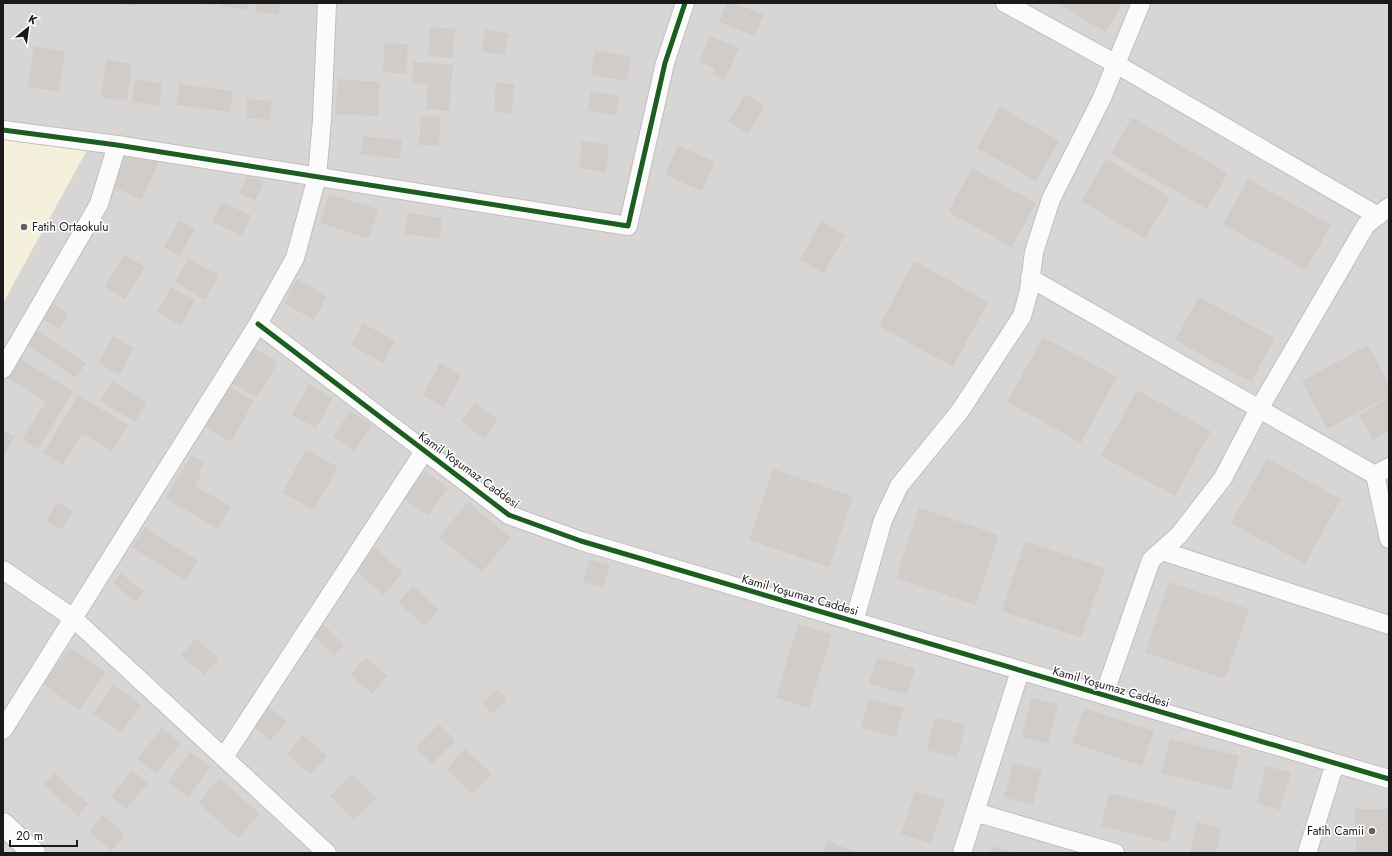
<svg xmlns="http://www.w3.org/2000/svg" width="1392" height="856" viewBox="0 0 1392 856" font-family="Jost,sans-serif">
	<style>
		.residential { fill: #d8d6d5 }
		.education { fill: #f5f0dc }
		.building { fill: #d0ccca }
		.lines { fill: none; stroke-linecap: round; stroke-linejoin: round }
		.minor-casing { stroke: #c0bebd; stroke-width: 20 }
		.tertiary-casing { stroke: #c0bebd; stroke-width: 24 }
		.minor { stroke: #fcfbfb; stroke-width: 18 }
		.tertiary { stroke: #fcfbfb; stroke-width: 22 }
		.cycleway-casing { stroke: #fff; stroke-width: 8 }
		.cycleway { stroke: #1b5e20; stroke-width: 5 }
		.poi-dot { fill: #626160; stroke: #fff; stroke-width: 1.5 }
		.labels { text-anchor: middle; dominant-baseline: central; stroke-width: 3; stroke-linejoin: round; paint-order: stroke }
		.poi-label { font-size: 12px; fill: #1a1a1a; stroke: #fff; text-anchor: start }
		.street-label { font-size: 12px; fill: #1a1a1a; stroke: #fff }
	</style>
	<rect width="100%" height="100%" fill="#e9e6e3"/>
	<path class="residential" d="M3 3H1389V853H3Z"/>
	<path class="education" d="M3 137 87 150 3 303Z"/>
	<path class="building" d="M120 3H135V7Z
		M198 3H214L213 6Z
		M220 3H248L247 10 220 6Z
		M256 3H280L279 15 255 12Z
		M727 3H735L764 15 755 36 719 22Z
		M1057 3H1123L1105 32Z
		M430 27 455 29 453 58 428 56Z
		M485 29 509 34 504 55 481 51Z
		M710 36 739 48 725 80 712 75 715 69 699 62Z
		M385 43 408 44 406 74 383 72Z
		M34 46 65 51 59 91 28 87Z
		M595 50 631 56 627 81 591 75Z
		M106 60 132 64 127 101 101 97Z
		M413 62 453 65 449 111 426 109 428 84 412 83Z
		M136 79 162 83 159 106 132 102Z
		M338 79 380 82 378 116 335 114Z
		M496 83 514 84 512 113 494 112Z
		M179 84 233 91 230 112 176 105Z
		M591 91 619 96 616 115 588 110Z
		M745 94 765 106 748 134 728 122Z
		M247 99 272 101 270 120 246 118Z
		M1000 107 1059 141 1036 181 977 148Z
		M421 116 441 117 439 146 419 145Z
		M1132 117 1228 173 1207 209 1111 154Z
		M363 136 402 140 400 159 361 154Z
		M582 141 609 145 606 172 579 168Z
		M678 145 715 162 702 191 665 175Z
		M126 148 158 163 142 200 110 185Z
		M1106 159 1170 197 1145 239 1081 201Z
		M972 168 1036 203 1012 247 948 212Z
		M247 175 264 182 256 200 239 194Z
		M1248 179 1331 225 1306 270 1223 224Z
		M329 194 378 209 369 239 320 223Z
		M221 202 251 215 243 236 212 222Z
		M408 213 443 218 439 239 405 234Z
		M179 220 195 229 180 256 164 247Z
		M821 221 845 235 824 273 800 260Z
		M124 254 145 267 125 299 105 287Z
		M189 258 219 276 205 300 175 282Z
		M914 261 988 302 953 367 879 326Z
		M297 279 327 296 314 320 284 303Z
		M171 287 195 300 181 326 157 312Z
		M1199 297 1275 338 1251 382 1175 340Z
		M52 303 68 314 59 329 42 319Z
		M363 323 395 341 383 363 351 345Z
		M35 329 86 363 76 378 25 344Z
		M113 336 134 348 119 375 98 363Z
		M1043 337 1117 377 1081 443 1007 402Z
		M1368 345 1389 384V396L1327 429 1302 381Z
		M253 347 278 362 257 398 231 383Z
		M20 358 73 392 38 449 22 439 46 402 8 378Z
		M440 363 461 375 444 407 423 395Z
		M113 381 147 402 135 422 100 401Z
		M309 384 333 398 316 428 292 415Z
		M229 386 254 401 231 442 205 427Z
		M1137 390 1211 431 1175 496 1101 456Z
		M78 395 128 425 112 451 82 434 63 465 43 453Z
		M1389 397V431L1373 440 1359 415Z
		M475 403 498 420 484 439 461 421Z
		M350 411 372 424 355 451 333 437Z
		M3 430 15 437 3 456Z
		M306 450 338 467 314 510 282 493Z
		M191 455 204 462 199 472 202 474 195 486 231 507 218 529 165 498Z
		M1267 458 1341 499 1305 564 1231 523Z
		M773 469 853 496 829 567 749 540Z
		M424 471 448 488 428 516 404 499Z
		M57 502 73 511 62 530 46 521Z
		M468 502 511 537 482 572 439 537Z
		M919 508 999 535 976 605 896 578Z
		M145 527 198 561 185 581 132 547Z
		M1025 541 1105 568 1081 638 1001 611Z
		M375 548 403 573 383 595 355 570Z
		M589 559 610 565 604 587 583 582Z
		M121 573 144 592 135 602 113 583Z
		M1169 582 1249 609 1225 679 1145 652Z
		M413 586 439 610 424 626 398 602Z
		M323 624 344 645 334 656 313 635Z
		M798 624 832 634 809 708 776 697Z
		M196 638 219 659 204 675 181 655Z
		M70 647 106 673 79 710 43 684Z
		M366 657 388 676 372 694 350 675Z
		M877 657 915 669 907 695 869 683Z
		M113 685 141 705 121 733 93 713Z
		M496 689 507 699 493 714 482 704Z
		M1031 698 1058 704 1048 744 1022 737Z
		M869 699 904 708 895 737 861 728Z
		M266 704 287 722 270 741 250 723Z
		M1084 708 1154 731 1142 766 1072 743Z
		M935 717 966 725 957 758 927 750Z
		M439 724 456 741 432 764 416 747Z
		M162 728 181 743 156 774 137 759Z
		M303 735 327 756 311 775 287 754Z
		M1170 739 1239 756 1231 790 1161 773Z
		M465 749 492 774 473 794 447 769Z
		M190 752 210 767 188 797 168 782Z
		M1013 763 1042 770 1033 805 1004 797Z
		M1266 766 1291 773 1280 810 1256 803Z
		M132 770 148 783 126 809 111 796Z
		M54 773 88 804 78 816 44 785Z
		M352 774 376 798 354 820 330 796Z
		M219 778 260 814 238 838 198 803Z
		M915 791 945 800 931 844 901 834Z
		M1109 793 1177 810 1168 843 1101 826Z
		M1355 809H1389V853H1356Z
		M103 815 125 835 111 851 89 832Z
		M1197 822 1222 828 1216 853H1190Z
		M827 841 860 853H823Z
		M992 846 1017 853H990Z"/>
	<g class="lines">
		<defs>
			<path id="minor" d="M1005 3 1116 64 1378 216
				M3 130 117 145 628 226 665 63 685 3
				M1030 278 1375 475
				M258 324 509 515 581 541 1389 779
				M3 369 99 204 117 145
				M1389 467 1375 475 1389 539
				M1162 551 1389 625
				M3 570 73 618 327 853
				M854 622 883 520 899 486 960 411 1022 316 1029 291 1034 252 1051 199 1102 98 1141 3
				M1104 695 1151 560 1179 535 1223 478 1259 409 1366 225 1389 207
				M3 730 258 324 295 258 317 177 322 120 327 3
				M224 757 425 450
				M975 812 1115 853
				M962 853 1020 671
				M1307 853 1335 763"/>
			<path id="tertiary" d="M3 824 34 853"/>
		</defs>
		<use href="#minor" class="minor-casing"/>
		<use href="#tertiary" class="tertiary-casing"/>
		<use href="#minor" class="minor"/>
		<use href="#tertiary" class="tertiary"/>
		<defs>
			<path id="cycleway" d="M3 130 117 145 628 226 665 63 685 3
				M258 324 509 515 581 541 1389 779"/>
		</defs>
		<use href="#cycleway" class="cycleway-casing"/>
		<use href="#cycleway" class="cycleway"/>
	</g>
	<g class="poi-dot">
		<circle cx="24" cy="227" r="4"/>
		<circle cx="1372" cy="831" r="4"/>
	</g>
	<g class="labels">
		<g class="poi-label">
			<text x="32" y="227">Fatih Ortaokulu</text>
			<text x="1364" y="831" text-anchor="end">Fatih Camii</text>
		</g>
		<g class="street-label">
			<text transform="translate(469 470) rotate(36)">Kamil Yoşumaz Caddesi</text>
			<text transform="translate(800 595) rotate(16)">Kamil Yoşumaz Caddesi</text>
			<text transform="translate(1111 687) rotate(16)">Kamil Yoşumaz Caddesi</text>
		</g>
	</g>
	<rect width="1392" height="856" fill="none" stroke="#1a1a1a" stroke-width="8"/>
	<g transform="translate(28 28) rotate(29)" stroke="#ffffff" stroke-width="3" paint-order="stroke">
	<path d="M0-3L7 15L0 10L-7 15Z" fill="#1a1a1a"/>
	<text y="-6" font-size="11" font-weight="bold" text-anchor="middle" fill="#1a1a1a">K</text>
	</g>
	<path d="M10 840v6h67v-6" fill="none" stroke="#1a1a1a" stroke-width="2"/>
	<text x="16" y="840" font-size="12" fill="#1a1a1a" stroke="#ffffff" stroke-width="3" paint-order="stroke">20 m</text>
</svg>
